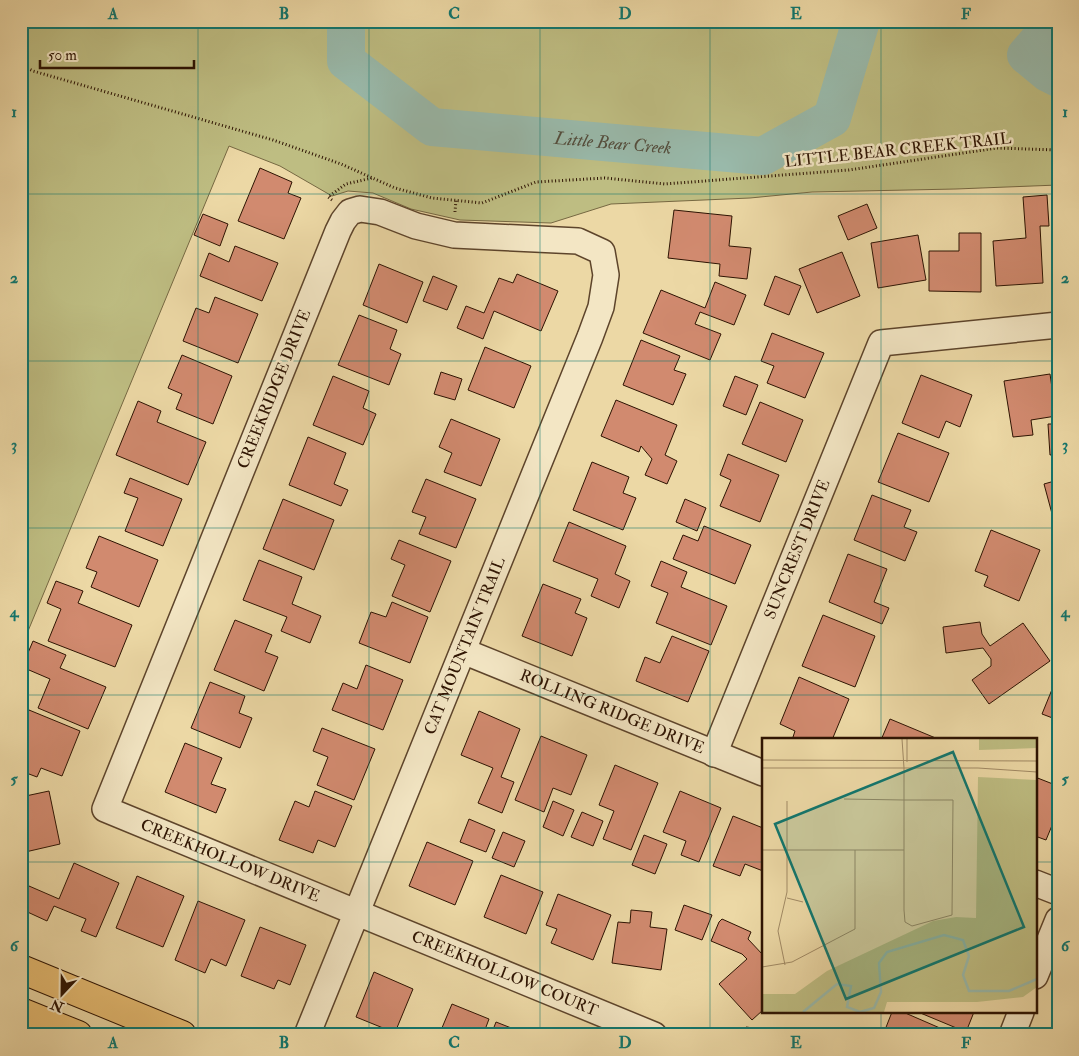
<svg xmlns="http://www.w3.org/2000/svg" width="1079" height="1056" viewBox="0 0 1079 1056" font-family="'IM FELL Double Pica',serif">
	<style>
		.green { fill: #bebd82; stroke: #766842 }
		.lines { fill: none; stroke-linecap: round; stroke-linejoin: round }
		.river { stroke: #99b9aa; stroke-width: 38 }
		.building { fill: #d18a6f; stroke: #2d1302 }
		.minor-casing { stroke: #5d442b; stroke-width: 28 }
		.major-casing { stroke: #2d1302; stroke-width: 30 }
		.path { stroke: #2d1302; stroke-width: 3; stroke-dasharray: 1 2.5; stroke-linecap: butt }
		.minor { stroke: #f3e6c4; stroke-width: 25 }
		.major { stroke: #e6bc72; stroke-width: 28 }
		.grid { fill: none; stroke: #0f766e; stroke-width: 1; stroke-opacity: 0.55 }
		.labels { text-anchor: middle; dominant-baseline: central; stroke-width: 5; stroke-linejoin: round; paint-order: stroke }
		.street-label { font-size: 16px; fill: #2d1302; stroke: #f3e6c4 }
		.water-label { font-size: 18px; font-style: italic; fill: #534d3d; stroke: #f3e6c4 }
		.inset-river { fill: none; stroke: #99b9aa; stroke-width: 2.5 }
		.inset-road { fill: none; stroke: #a08964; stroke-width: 1 }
		.view { fill: #0f766e; fill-opacity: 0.15; stroke: #0f766e; stroke-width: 2.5 }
		.inset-edge { fill: none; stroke: #2d1302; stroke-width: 2.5 }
		.neatline { fill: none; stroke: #0f766e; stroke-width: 2 }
		.grid-label { font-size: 16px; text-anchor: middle; font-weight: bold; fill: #0f766e }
	</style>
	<rect width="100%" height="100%" fill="#ecd8a5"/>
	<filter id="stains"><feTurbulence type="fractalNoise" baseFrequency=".004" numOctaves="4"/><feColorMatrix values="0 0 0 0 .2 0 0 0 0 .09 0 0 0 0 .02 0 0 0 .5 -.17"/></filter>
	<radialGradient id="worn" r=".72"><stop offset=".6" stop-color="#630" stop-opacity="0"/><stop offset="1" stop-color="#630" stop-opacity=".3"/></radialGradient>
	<path class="green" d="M21 21H1058V185L956 189 812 192 750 198 611 204 551 223 460 220 411 209 373 193 348 191 332 196 280 166 229 146 21 648Z"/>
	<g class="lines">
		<g class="river">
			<path id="s1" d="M346 21V61L432 127 763 156 832 118 861 21"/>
			<path d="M1056 21 1026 55 1048 73 1058 78"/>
		</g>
	</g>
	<path class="building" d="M260 168 292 182 288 193 301 198 284 239 238 221Z
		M1047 195 1049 226H1040L1043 283 996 286 993 241 1026 238 1023 197Z
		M867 204 877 228 848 240 838 216Z
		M674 210 732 216 729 246 751 248 747 279 719 276 720 264 668 258Z
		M203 214 228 224 220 246 194 235Z
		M959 233H981V292L929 291V251H959Z
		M918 235 926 280 878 288 871 243Z
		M235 246 278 263 262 301 200 276 209 253 229 262Z
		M842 252 860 296 817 313 799 269Z
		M379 264 423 282 407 323 363 305Z
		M517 274 558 291 541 331 494 311 483 339 457 328 466 306 484 313 499 278 513 283Z
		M433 276 457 286 447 310 423 301Z
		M775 276 801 286 789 315 764 305Z
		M715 282 746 295 734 325 700 312 695 324 721 334 710 360 643 333 661 290 705 308Z
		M215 297 258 314 238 363 183 341 196 308 209 313Z
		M359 315 397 330 390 349 401 354 389 385 338 365Z
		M772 333 824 353 805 398 767 383 774 366 761 361Z
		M641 340 680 356 674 370 686 374 673 405 623 385Z
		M485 347 531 366 514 408 468 390Z
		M182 355 232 376 213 424 176 409 182 394 168 388Z
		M441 372 462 379 455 400 434 394Z
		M1050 374 1056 416 1031 420 1033 435 1013 437 1004 381Z
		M921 375 972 395 960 427 946 421 939 438 902 423Z
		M333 376 369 391 363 408 376 414 363 445 313 425Z
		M735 376 758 385 746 415 723 406Z
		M616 400 677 425 665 455 677 461 667 484 645 475 652 459 641 446 639 452 601 436Z
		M138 401 161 411 157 422 206 442 188 485 116 455Z
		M760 402 803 420 786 462 742 444Z
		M451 419 500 439 481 486 444 472 452 453 439 447Z
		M1048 424H1058V454L1050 455Z
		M898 433 949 453 929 502 878 482Z
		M308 437 346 453 334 484 348 490 341 506 289 485Z
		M728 454 779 475 760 522 720 506 731 480 720 475Z
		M592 462 629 477 623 493 636 498 623 530 573 510Z
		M130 478 182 499 163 546 125 531 138 498 124 493Z
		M426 479 476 499 456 548 419 534 426 517 412 512Z
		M1058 480V536L1044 484Z
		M872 495 911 510 904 527 917 532 905 561 854 540Z
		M283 499 334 520 314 570 263 549Z
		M685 499 706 508 697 531 676 522Z
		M569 522 626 546 615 574 630 581 619 608 591 596 598 579 553 561Z
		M704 526 751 545 735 584 673 559 683 535 698 541Z
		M991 530 1040 550 1019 601 984 586 988 576 975 571Z
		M99 536 158 560 139 607 91 587 97 572 86 568Z
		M399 540 451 561 430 612 392 596 405 565 391 559Z
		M848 554 887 569 874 602 889 608 882 624 829 602Z
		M259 560 302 577 292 604 321 616 310 643 281 631 287 617 243 600Z
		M661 561 687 572 681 587 727 606 711 645 656 623 668 593 651 586Z
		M56 581 83 591 78 603 132 625 115 667 48 641 61 609 47 603Z
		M543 584 581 599 575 613 587 618 572 656 522 636Z
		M392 602 428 617 410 663 359 643 371 612 386 617Z
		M823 615 875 636 855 687 802 666Z
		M235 620 272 635 265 652 278 657 264 691 214 670Z
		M980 622 982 634 990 646 1023 623 1050 661 989 704 972 680 991 666V659L983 648 946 653 943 627Z
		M672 636 709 651 688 702 636 681 645 657 660 663Z
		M33 641 66 655 60 668 106 687 88 729 38 708 50 679 22 667Z
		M366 665 403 680 383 730 332 710 343 683 357 689Z
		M799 677 849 699 832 740H798L793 737 795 731 780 724Z
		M210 682 245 696 239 713 252 718 240 748 191 728Z
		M1053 687 1058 688V720L1042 714Z
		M29 710 80 731 62 776 41 768 37 777 21 771V729Z
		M479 711 520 729 501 777 514 782 502 813 478 803 493 768 461 755Z
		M890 719 938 739 937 740H881Z
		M322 728 375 749 354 800 317 785 328 757 313 751Z
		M541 736 587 755 571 795 553 788 544 812 515 800Z
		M185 743 222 758 211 784 226 789 216 813 165 792Z
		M615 765 658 783 631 850 603 839 614 811 599 805Z
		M1035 777 1058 786V811L1046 840 1035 836Z
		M49 791 60 844 21 853V797Z
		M315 791 352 806 335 847 318 840 313 853 279 840 295 801 309 807Z
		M680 791 721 808 699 862 681 855 686 841 663 832Z
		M553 801 574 810 563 836 543 827Z
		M582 812 603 821 593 846 571 837Z
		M733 816 763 828V871L745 864 740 876 713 866Z
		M469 819 495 830 486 852 460 842Z
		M503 832 525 841 514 867 492 858Z
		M644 835 667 844 655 874 632 865Z
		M427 842 473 861 455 905 409 886Z
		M74 863 119 883 96 937 81 931 86 919 54 906 47 921 21 909V905L29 886 59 899Z
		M501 875 543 892 526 934 484 917Z
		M137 876 184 896 163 947 116 928Z
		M558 894 611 915 593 960 551 943 557 929 546 925Z
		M198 901 245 920 226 966 211 959 205 973 175 960Z
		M684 905 712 915 702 940 675 930Z
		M631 910 652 912 650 927 667 929 661 970 612 963 618 922 630 923Z
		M722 919 751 932 748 939 763 955V1010L752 1020 719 984 747 959 742 954 711 941 719 922Z
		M260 927 306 945 290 985 278 980 274 989 241 976Z
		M374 972 413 989 394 1035H386L388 1030 356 1017Z
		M452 1004 489 1019 483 1035H439Z
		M892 1012H903L956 1035H883Z
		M918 1012H974L966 1032Z
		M496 1022 529 1035H491Z
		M746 1027 804 1035H745Z"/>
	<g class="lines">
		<defs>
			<g id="minor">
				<path id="s2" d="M463 651 763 773"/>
				<path id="s3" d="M714 754 881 343 1058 325"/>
				<path d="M1035 883 1058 892"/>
				<path d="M1035 976 1058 920"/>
				<path id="s4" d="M307 1035C401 802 496 570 590 337L601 307 606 275 602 252 578 241 454 235 416 226 380 212 360 209 350 212 343 221 338 231 105 809 654 1035"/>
				<path d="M1012 1035 1021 1012"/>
			</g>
			<path id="major" d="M21 969 182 1035
				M21 1012 78 1035"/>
		</defs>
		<use href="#minor" class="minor-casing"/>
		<use href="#major" class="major-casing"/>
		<path class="path" d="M21 65 33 71 273 140 341 164 395 188 432 198 482 203 536 182 605 178 665 184 849 170 997 148 1058 150
			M332 200 328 197 346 184 372 178
			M455 212 456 200"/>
		<use href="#minor" class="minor"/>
		<use href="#major" class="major"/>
	</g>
	<path class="grid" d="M198 21V1035M369 21V1035M540 21V1035M710 21V1035M881 21V740M21 194H1058M21 361H1058M21 528H1058M21 695H1058M21 862H763M1035 862H1058M881 1012V1035"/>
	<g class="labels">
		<g class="street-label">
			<text transform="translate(898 150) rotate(-6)">LITTLE BEAR CREEK TRAIL</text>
			<text transform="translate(274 389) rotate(-68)">CREEKRIDGE DRIVE</text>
			<text stroke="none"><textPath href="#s3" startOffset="221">SUNCREST DRIVE</textPath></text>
			<text stroke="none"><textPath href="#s4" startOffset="420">CAT MOUNTAIN TRAIL</textPath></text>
			<text stroke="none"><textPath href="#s2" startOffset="161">ROLLING RIDGE DRIVE</textPath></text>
			<text stroke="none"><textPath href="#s4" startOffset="1881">CREEKHOLLOW DRIVE</textPath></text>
			<text stroke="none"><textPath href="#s4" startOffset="2178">CREEKHOLLOW COURT</textPath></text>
		</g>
		<g class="water-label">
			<text stroke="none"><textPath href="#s1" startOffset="330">Little Bear Creek</textPath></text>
		</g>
	</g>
	<g transform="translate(762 738)">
		<rect width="275" height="275" fill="#ecd8a5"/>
		<path d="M217 1H275V10L217 12ZM216 39 275 42V249L261 259 215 264H125L122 274H0V256H33L65 233 171 183 194 179 214 180Z" fill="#bebd82"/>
		<path class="inset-river" d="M41 274 75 246 89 248 85 269 98 274 112 270 119 254 117 225 125 214 182 197 201 202 207 218 201 237 207 253H247L275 241"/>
		<path class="inset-road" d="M145 1V24M0 22 275 23M0 30H216L275 34M82 61 142 62H191L190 177 150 188 143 184 142 172V30L140 1M0 112H142M25 160 41 164M23 227 16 193 25 154V63M0 229 30 224 93 191V112"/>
		<path class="view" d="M191 14 262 189 84 261 13 86Z"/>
		<rect width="275" height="275" class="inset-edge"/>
	</g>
	<rect width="1079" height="1056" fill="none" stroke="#ecd8a5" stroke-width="55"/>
	<g transform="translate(62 994) rotate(202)" stroke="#f3e6c4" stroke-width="4" paint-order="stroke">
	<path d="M0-4L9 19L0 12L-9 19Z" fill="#2d1302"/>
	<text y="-8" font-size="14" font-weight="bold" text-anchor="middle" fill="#2d1302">N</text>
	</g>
	<path d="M40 60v8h154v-8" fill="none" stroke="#2d1302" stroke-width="2.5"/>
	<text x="48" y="60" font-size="15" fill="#2d1302" stroke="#f3e6c4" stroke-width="4" paint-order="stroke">50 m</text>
	<rect x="28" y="28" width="1024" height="1000" class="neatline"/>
	<g class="grid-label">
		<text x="113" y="19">A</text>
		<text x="284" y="19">B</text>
		<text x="454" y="19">C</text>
		<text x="625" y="19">D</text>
		<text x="796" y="19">E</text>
		<text x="966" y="19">F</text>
		<text x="14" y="117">1</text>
		<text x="1065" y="117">1</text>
		<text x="14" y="283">2</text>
		<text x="1065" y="283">2</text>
		<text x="14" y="450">3</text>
		<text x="1065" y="450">3</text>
		<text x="14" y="617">4</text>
		<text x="1065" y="617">4</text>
		<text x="14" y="784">5</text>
		<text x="1065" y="784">5</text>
		<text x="14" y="951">6</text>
		<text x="1065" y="951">6</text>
		<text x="113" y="1048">A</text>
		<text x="284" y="1048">B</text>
		<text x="454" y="1048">C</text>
		<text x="625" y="1048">D</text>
		<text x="796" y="1048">E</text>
		<text x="966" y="1048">F</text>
	</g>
	<rect width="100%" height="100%" filter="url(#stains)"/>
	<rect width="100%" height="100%" fill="url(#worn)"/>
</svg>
